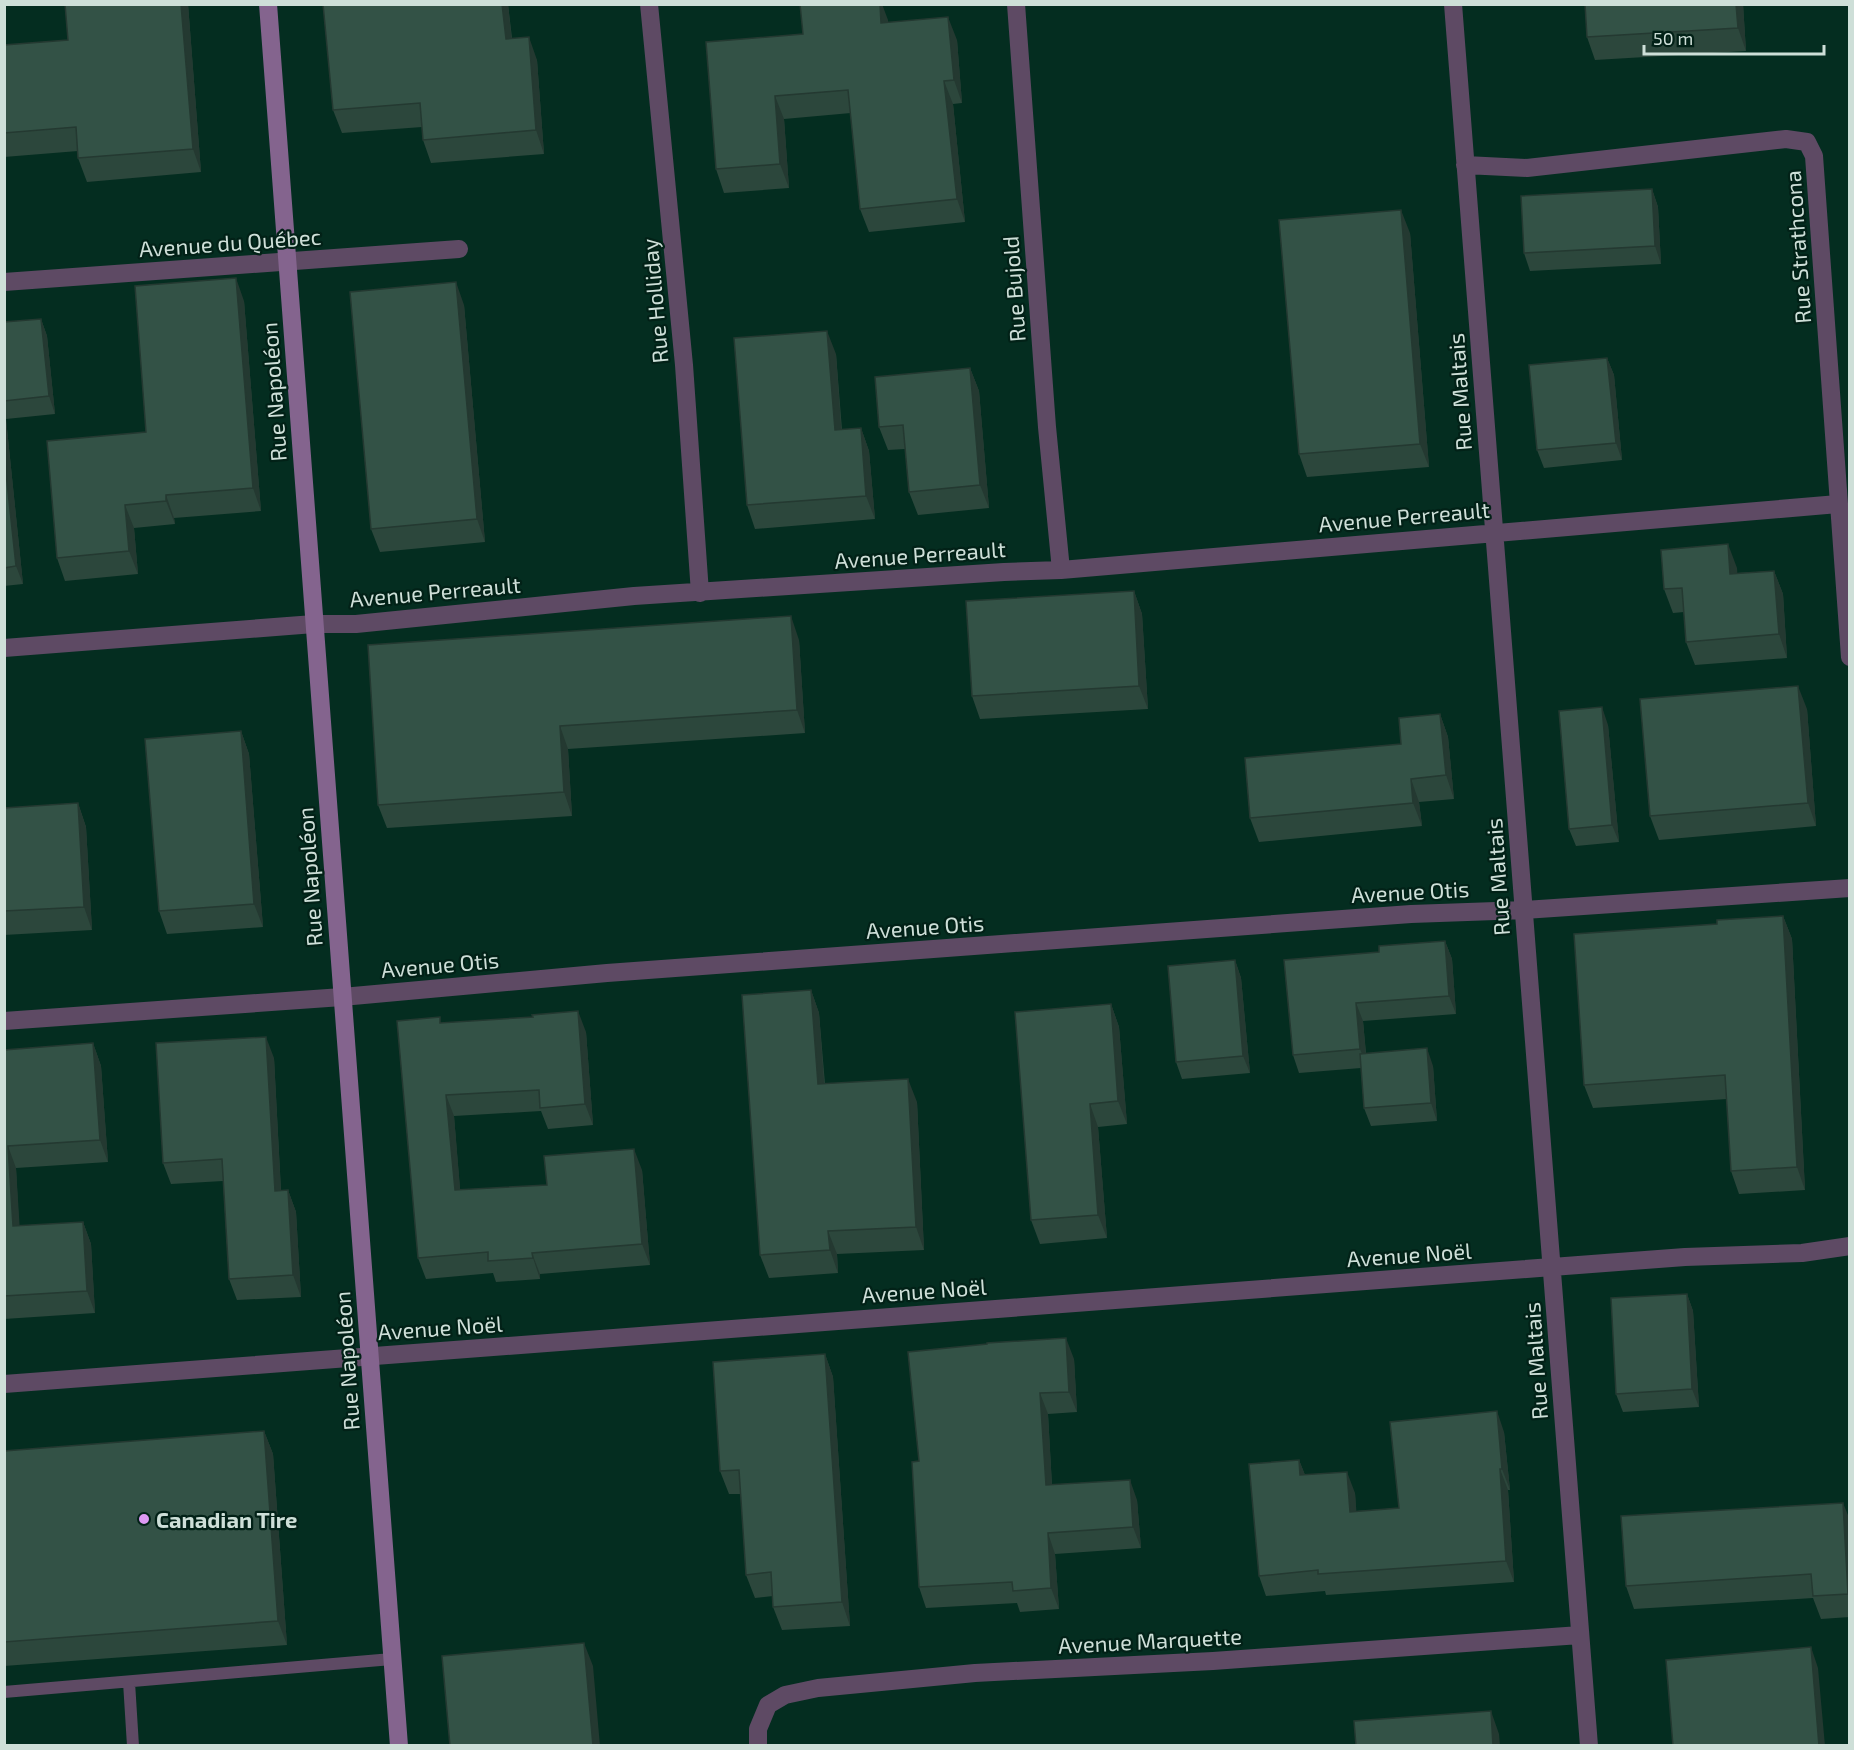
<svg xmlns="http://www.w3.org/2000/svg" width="1854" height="1750" viewBox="0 0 1854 1750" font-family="'Exo 2',sans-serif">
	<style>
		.built { fill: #042d20 }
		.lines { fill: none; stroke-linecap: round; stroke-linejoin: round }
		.lane { stroke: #5e4a64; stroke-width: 12 }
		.street { stroke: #5e4a64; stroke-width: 18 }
		.secondary { stroke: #84648e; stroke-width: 18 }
		.wall { fill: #2c473c }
		.shaded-wall { fill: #243931 }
		.building { fill: #335246; stroke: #243931; stroke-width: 1.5 }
		.poi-dot { fill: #dd99f3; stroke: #022117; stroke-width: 2 }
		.labels { text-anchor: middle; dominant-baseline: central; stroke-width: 4.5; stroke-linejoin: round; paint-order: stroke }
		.street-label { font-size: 22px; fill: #cedfd8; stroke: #022117 }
		.poi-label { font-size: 22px; font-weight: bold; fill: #cedfd8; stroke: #022117; text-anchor: start }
	</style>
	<rect width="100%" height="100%" fill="#022117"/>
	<path class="built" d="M5 5H1849V1745H5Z"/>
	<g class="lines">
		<path class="lane" d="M129 1682 133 1746
			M4 1692 392 1659"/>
		<path class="street" d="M649 4 684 365 700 593
			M1016 4 1047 427 1061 570
			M1453 4 1589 1746
			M1465 165 1527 168 1786 139 1807 142 1814 156 1850 657
			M4 282 459 249
			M4 648 314 624H356L634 596 1004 572 1061 570 1838 504
			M4 1021 342 997 607 973 1411 914 1524 910 1850 888
			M4 1384 1552 1267 1685 1257 1802 1253 1850 1246
			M758 1746V1729L768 1705 785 1695 818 1688 975 1673 1213 1661 1580 1635"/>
		<path class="secondary" d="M268 4 399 1746"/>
	</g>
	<path class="wall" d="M65 4H188L201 172 87 182 78 158V151L4 157V45L68 40Z
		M323 4H508L512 38 537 60 544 154 431 163 423 140 422 127 342 133 333 110Z
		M800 4H907L882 6 888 22 957 40 962 103 953 104 965 222 869 232 860 209 851 113 784 119 789 188 724 193 716 169 803 34Z
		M1585 4H1743L1746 51 1595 60 1587 37Z
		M1652 189 1658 207 1661 264 1530 271 1524 253Z
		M1410 233 1429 467 1307 477 1299 454Z
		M244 301 261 511 174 518 175 524 134 528 138 574 65 581 57 558 146 432Z
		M464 305 485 542 380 552 371 529Z
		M41 319 47 336 55 414 6 419 23 584 4 586V322Z
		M836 354 842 430 861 428 869 451 875 519 755 529 747 505Z
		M1607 358 1614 375 1622 460 1544 468 1537 450Z
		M970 368 979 391 989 508 918 515 909 492 905 449 888 450 879 427Z
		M1737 568V573L1774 571 1783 594 1787 658 1695 665 1686 642 1684 612 1673 613 1664 589Z
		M1134 591 1142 614 1148 709 980 719 972 696Z
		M799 640 805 733 568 749 572 816 387 828 378 805 368 645Z
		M1807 709 1816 826 1659 840 1650 816Z
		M1440 714 1448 737 1454 799 1419 802 1422 826 1259 842 1250 818 1401 744Z
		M1608 725 1619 842 1576 846 1569 829Z
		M241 731 249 754 263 927 167 934 159 911Z
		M78 803 86 827 92 930 4 935V808Z
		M1783 916 1792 939 1805 1190 1739 1194 1731 1171 1727 1099 1593 1108 1584 1085 1717 924Z
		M1445 941 1452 959 1456 1014 1363 1021 1366 1053 1433 1066 1437 1121 1371 1126 1364 1108 1361 1068 1299 1073 1293 1055 1379 952Z
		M1235 960 1241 978 1250 1073 1182 1079 1176 1062Z
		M811 990 819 1013 825 1084 917 1102 924 1250 837 1254 838 1273 769 1278 760 1255Z
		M1111 1004 1119 1027 1127 1124 1098 1127 1107 1238 1040 1244 1031 1220Z
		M441 1023 586 1032 593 1125 548 1129 541 1111 454 1116 460 1190 547 1185 642 1170 650 1265 540 1274V1279L496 1282 493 1273 426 1279 418 1258Z
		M93 1043 101 1066 108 1162 16 1168 19 1226 83 1222 91 1244 95 1313 4 1319V1050Z
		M274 1058 281 1190H288L296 1212 301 1297 237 1300 229 1279 223 1181 171 1184 163 1163Z
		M1687 1294 1693 1311 1699 1407 1623 1412 1616 1394Z
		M825 1354 833 1377 850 1626 782 1630 773 1607V1596L755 1598 746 1575 741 1494H729L720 1471Z
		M1074 1359 1077 1412 1048 1414 1052 1485 1137 1500 1141 1548 1055 1554 1059 1609 1020 1612 1017 1603 926 1608 919 1587V1461Z
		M264 1431 273 1454 287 1645 4 1666V1540Z
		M1504 1432 1510 1490H1508L1514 1582 1326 1595 1325 1591 1266 1596 1259 1576 1299 1460 1305 1475 1355 1493 1356 1511 1399 1508Z
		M1850 1520V1617L1821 1619 1813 1598 1634 1609 1626 1586Z"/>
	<path class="shaded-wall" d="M181 4H188L201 172 193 149Z
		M502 4H508L514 62 506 39Z
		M880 4H882L888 20 890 46 881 23Z
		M1736 4H1743L1746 51 1738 28Z
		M948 17 957 40 962 103 954 80Z
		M529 37 537 60 544 154 536 130Z
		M944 81 953 104 965 222 957 199Z
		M775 96 784 119 789 188 780 164Z
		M1652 189 1658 207 1661 264 1655 246Z
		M1401 210 1410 233 1429 467 1420 444Z
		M236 278 244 301 261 511 253 488Z
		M456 282 464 305 485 542 477 519Z
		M41 319 47 336 55 414 49 396Z
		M827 331 836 354 843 453 835 430Z
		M1607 358 1614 375 1622 460 1616 443Z
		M970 368 979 391 989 508 980 485Z
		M4 416 6 419 23 584 16 566 4 454Z
		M861 428 869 451 875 519 866 496Z
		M166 495 174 518 175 524 166 501Z
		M125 505 134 528 138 574 129 551Z
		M1728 544 1737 568 1739 597 1730 574Z
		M1774 571 1783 594 1787 658 1779 634Z
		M1134 591 1142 614 1148 709 1139 686Z
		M791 616 799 640 805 733 797 710Z
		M1798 686 1807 709 1816 826 1808 803Z
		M1602 707 1608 725 1619 842 1612 825Z
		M1440 714 1448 737 1454 799 1446 775Z
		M560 726 568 749 572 816 564 792Z
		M241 731 249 754 263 927 254 904Z
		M1411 779 1419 802 1422 826 1413 803Z
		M78 803 86 827 92 930 84 907Z
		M1783 916 1792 939 1805 1190 1797 1167Z
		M1445 941 1452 959 1456 1014 1449 996Z
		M1235 960 1241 978 1250 1073 1243 1056Z
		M811 990 819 1013 826 1107 818 1084Z
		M1356 1003 1363 1021 1367 1067 1360 1049Z
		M1111 1004 1119 1027 1127 1124 1118 1101Z
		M578 1011 586 1032 593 1125 585 1104Z
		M266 1037 274 1058 282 1212 275 1191Z
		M93 1043 101 1066 108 1162 100 1140Z
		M1427 1048 1433 1066 1437 1121 1431 1103Z
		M908 1079 917 1102 924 1250 916 1227Z
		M446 1095 454 1116 462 1211 455 1190Z
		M1090 1104 1098 1127 1107 1238 1098 1215Z
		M8 1146 16 1168 21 1248 13 1226Z
		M634 1149 642 1170 650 1265 642 1244Z
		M288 1190 296 1212 301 1297 293 1275Z
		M83 1222 91 1244 95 1313 87 1291Z
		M828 1231 837 1254 838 1273 830 1250Z
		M532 1253 540 1274V1279L533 1258Z
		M1687 1294 1693 1311 1699 1407 1692 1389Z
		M1066 1338 1074 1359 1077 1412 1069 1392Z
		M825 1354 833 1377 850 1626 842 1602Z
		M1040 1393 1048 1414 1053 1506 1046 1485Z
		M1497 1411 1504 1432 1510 1490 1502 1469Z
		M264 1431 273 1454 287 1645 278 1621Z
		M1299 1460 1307 1480 1300 1475Z
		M1500 1469 1508 1490 1514 1582 1506 1561Z
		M1347 1472 1355 1493 1358 1532 1350 1512Z
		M1130 1480 1137 1500 1141 1548 1133 1527Z
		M1843 1503 1850 1520V1596L1848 1594Z
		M1048 1533 1055 1554 1059 1609 1051 1588Z
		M584 1643 593 1666 600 1746H593Z
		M1811 1647 1818 1668 1825 1746H1819Z
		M1491 1711 1499 1734 1500 1746H1493Z"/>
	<path class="building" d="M65 4H181L193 149 78 158 76 127 4 133V45L68 40Z
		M323 4H502L506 39 529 37 536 130 423 140 420 103 333 110Z
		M800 4H880L881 23 948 17 954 80 944 81 957 199 860 209 848 90 775 96 780 164 716 169 706 42 803 34Z
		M1585 4H1736L1738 28 1587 37Z
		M1652 189 1655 246 1524 253 1521 196Z
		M1401 210 1420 444 1299 454 1279 220Z
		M236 278 253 488 166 495V501L125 505 129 551 57 558 47 441 146 432 135 286Z
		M456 282 477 519 371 529 350 292Z
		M41 319 49 396 4 401V322Z
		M827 331 835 430 861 428 866 496 747 505 734 338Z
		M1607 358 1616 443 1537 450 1529 365Z
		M970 368 980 485 909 492 903 425 879 427 875 377Z
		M4 454 16 566 4 568Z
		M1728 544 1730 574 1774 571 1779 634 1686 642 1682 588 1664 589 1661 550Z
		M1134 591 1139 686 972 696 966 601Z
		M791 616 797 710 560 726 564 792 378 805 368 645Z
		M1798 686 1808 803 1650 816 1640 699Z
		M1602 707 1612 825 1569 829 1559 711Z
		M1440 714 1446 775 1411 779 1413 803 1250 818 1245 758 1401 744 1399 718Z
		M241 731 254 904 159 911 145 739Z
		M78 803 84 907 4 911V808Z
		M1783 916 1797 1167 1731 1171 1725 1075 1584 1085 1574 934 1717 924V920Z
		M1445 941 1449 996 1356 1003 1360 1049 1293 1055 1284 960 1379 952V946Z
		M1235 960 1243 1056 1176 1062 1168 966Z
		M811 990 818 1084 908 1079 916 1227 828 1231 830 1250 760 1255 742 995Z
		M1111 1004 1118 1101 1090 1104 1098 1215 1031 1220 1015 1012Z
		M578 1011 585 1104 540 1108 539 1090 446 1095 455 1190 547 1185 544 1156 634 1149 642 1244 532 1253 533 1258 488 1261V1252L418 1258 397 1021 440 1017V1023L533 1017 532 1015Z
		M266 1037 275 1191 288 1190 293 1275 229 1279 222 1159 163 1163 156 1043Z
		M93 1043 100 1140 8 1146 13 1226 83 1222 87 1291 4 1296V1050Z
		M1427 1048 1431 1103 1364 1108 1360 1054Z
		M1687 1294 1692 1389 1616 1394 1611 1298Z
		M1066 1338 1069 1392 1040 1393 1046 1485 1130 1480 1133 1527 1048 1533 1051 1588 1013 1591 1012 1582 919 1587 912 1462 919 1461 908 1352 987 1344V1343Z
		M825 1354 842 1602 773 1607 771 1572 746 1575 739 1470 720 1471 713 1362Z
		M1497 1411 1502 1469H1500L1506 1561 1318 1574V1570L1259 1576 1249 1464 1299 1460 1300 1475 1347 1472 1350 1512 1399 1508 1390 1422Z
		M264 1431 278 1621 4 1642V1540H5L4 1451Z
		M1843 1503 1848 1594 1813 1596 1811 1574 1626 1586 1621 1516Z
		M584 1643 593 1746H450L442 1656Z
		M1811 1647 1819 1746H1673L1666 1660Z
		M1491 1711 1493 1746H1356L1354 1721Z"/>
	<circle class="poi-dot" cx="144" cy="1519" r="6"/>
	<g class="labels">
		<g class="street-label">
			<text transform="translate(230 242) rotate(-4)">Avenue du Québec</text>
			<text transform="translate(1797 247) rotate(-94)">Rue Strathcona</text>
			<text transform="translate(1013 289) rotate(-94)">Rue Bujold</text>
			<text transform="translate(654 301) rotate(-95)">Rue Holliday</text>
			<text transform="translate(273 392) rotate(-94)">Rue Napoléon</text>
			<text transform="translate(1459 392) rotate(-94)">Rue Maltais</text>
			<text transform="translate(1404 516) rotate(-5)">Avenue Perreault</text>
			<text transform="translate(920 554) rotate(-4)">Avenue Perreault</text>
			<text transform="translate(435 591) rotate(-5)">Avenue Perreault</text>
			<text transform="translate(309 877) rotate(-94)">Rue Napoléon</text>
			<text transform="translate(1497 877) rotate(-94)">Rue Maltais</text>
			<text transform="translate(1410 891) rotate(-3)">Avenue Otis</text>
			<text transform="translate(925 926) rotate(-4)">Avenue Otis</text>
			<text transform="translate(440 964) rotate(-5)">Avenue Otis</text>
			<text transform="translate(1409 1254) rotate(-4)">Avenue Noël</text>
			<text transform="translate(924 1290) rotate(-4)">Avenue Noël</text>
			<text transform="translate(440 1327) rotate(-4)">Avenue Noël</text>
			<text transform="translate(346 1361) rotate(-94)">Rue Napoléon</text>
			<text transform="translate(1535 1361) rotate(-94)">Rue Maltais</text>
			<text transform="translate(1150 1640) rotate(-3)">Avenue Marquette</text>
		</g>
		<g class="poi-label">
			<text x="156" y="1519">Canadian Tire</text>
		</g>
	</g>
	<rect width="1854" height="1750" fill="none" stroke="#cedfd8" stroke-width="12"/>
	<path d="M1644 45v9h180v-9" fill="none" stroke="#cedfd8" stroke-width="3"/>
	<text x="1653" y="45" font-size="18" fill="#cedfd8" stroke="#022117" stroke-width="4.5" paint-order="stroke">50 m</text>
</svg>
